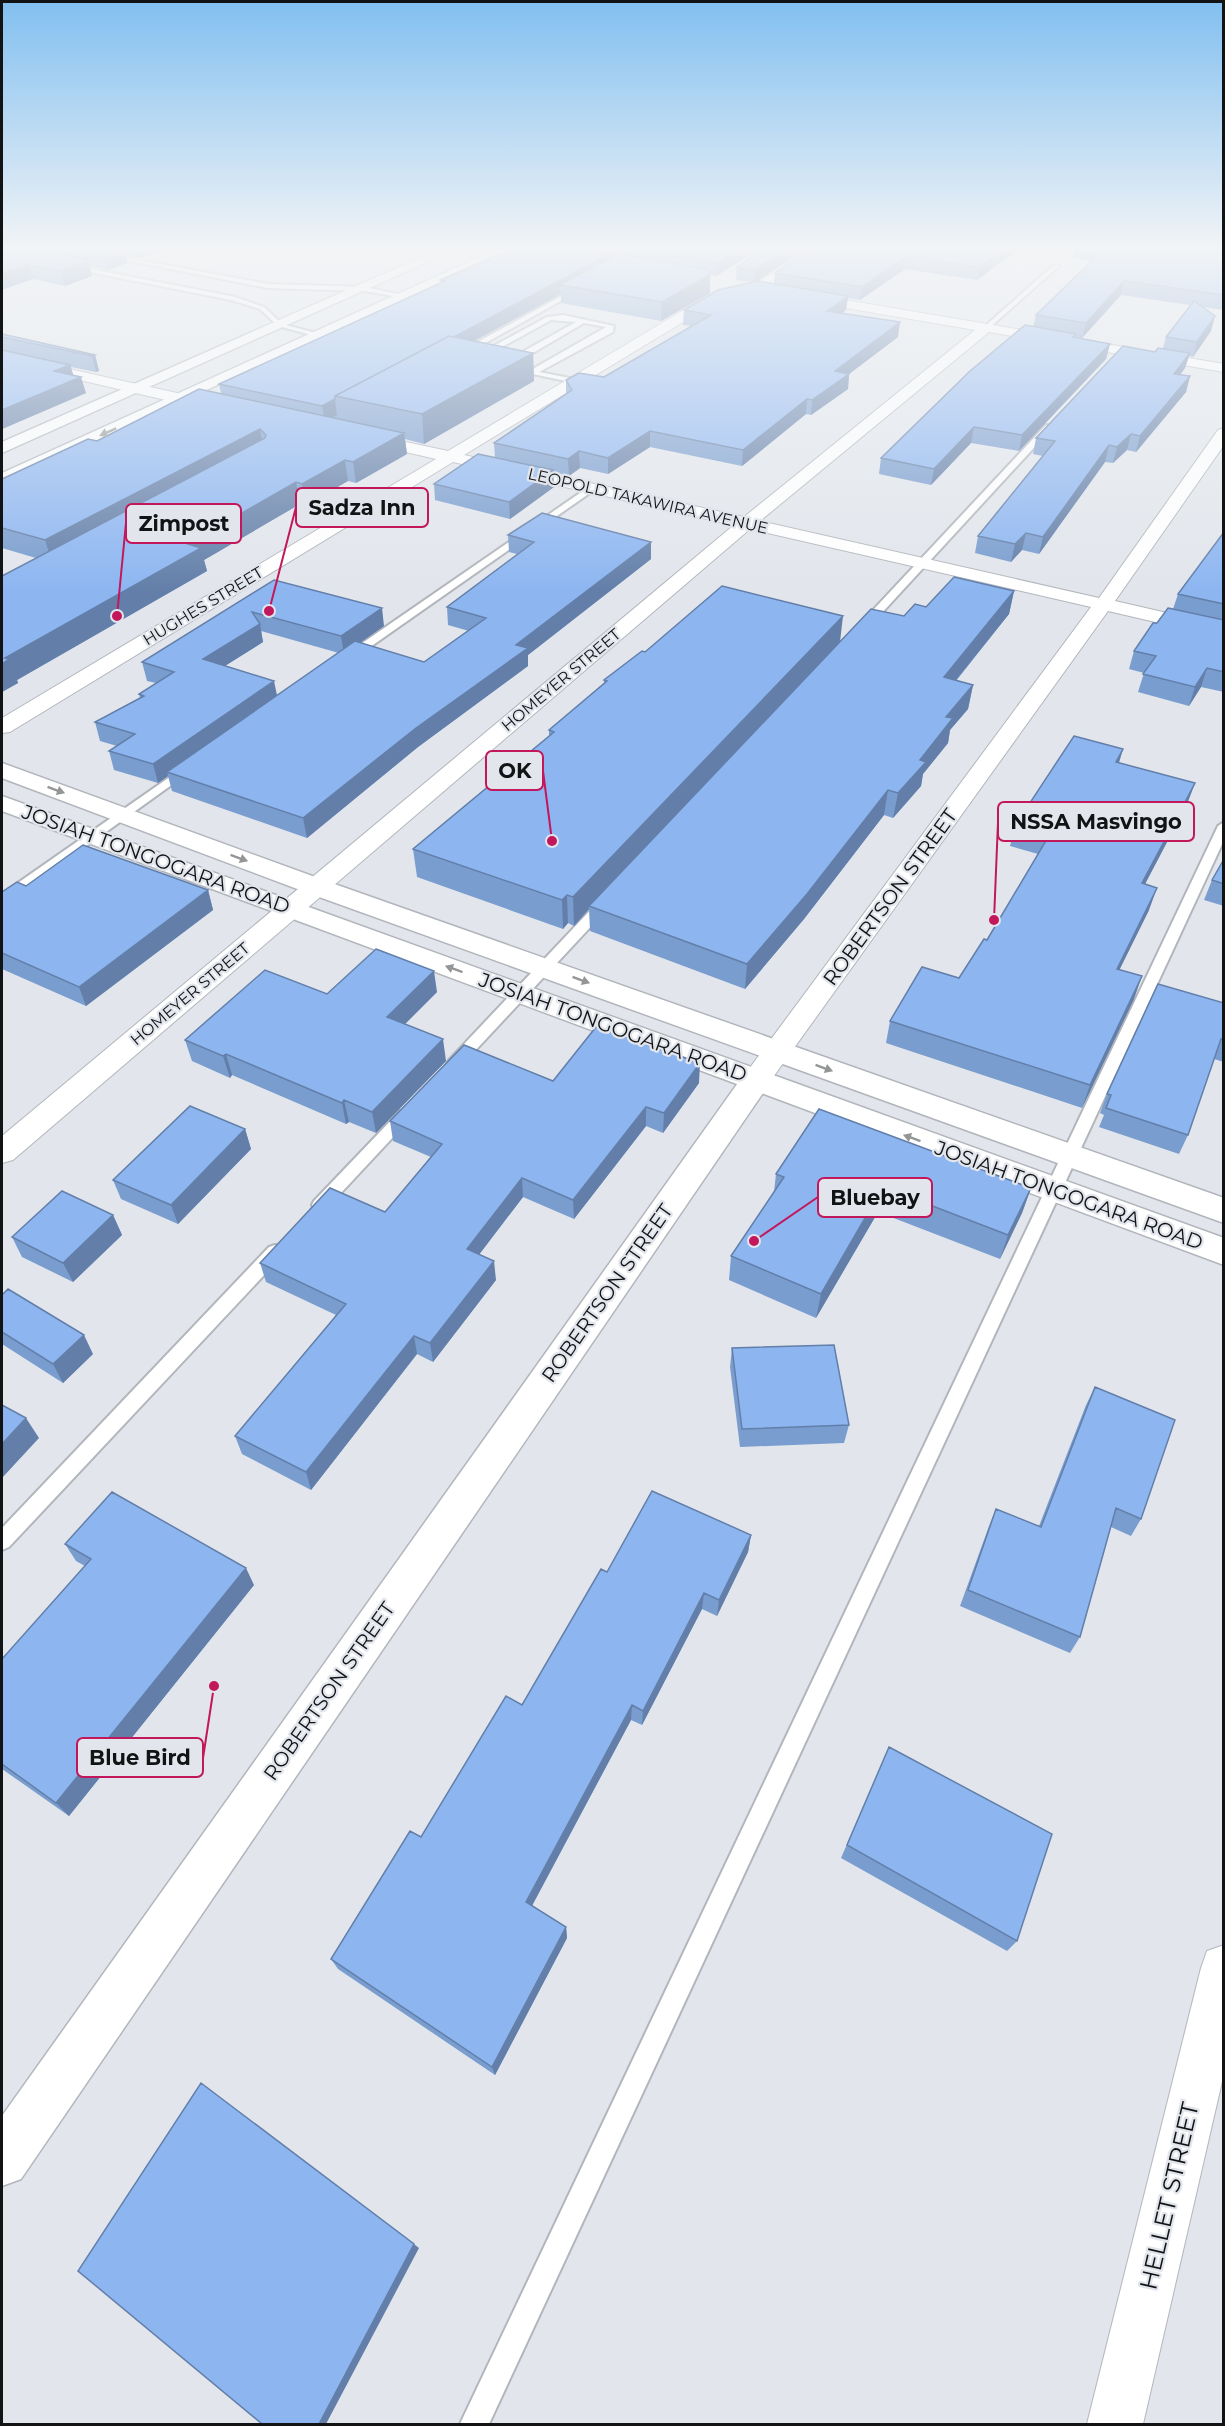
<svg xmlns="http://www.w3.org/2000/svg" width="1225" height="2426" viewBox="0 0 1225 2426" font-family="Montserrat,sans-serif">
	<style>
		.lines { fill: none; stroke-linecap: round; stroke-linejoin: round }
		.service-casing { stroke: #b2b6bc; stroke-width: 4 }
		.minor-casing { stroke: #b2b6bc; stroke-width: 2 }
		.tertiary-casing { stroke: #b2b6bc; stroke-width: 3 }
		.trunk-casing { stroke: #b2b6bc; stroke-width: 3 }
		.service { fill: #fff; fill-rule: evenodd }
		.minor { fill: #fff; fill-rule: evenodd }
		.tertiary { fill: #fff; fill-rule: evenodd }
		.trunk { fill: #fff; fill-rule: evenodd }
		.wall { fill: #799dcf; fill-rule: evenodd }
		.shaded-wall { fill: #637fa9 }
		.building { fill: #8db6f1; stroke: #637fa9; stroke-width: 1.5 }
		.oneway { fill: #949596 }
		.labels { text-anchor: middle; dominant-baseline: central; stroke-width: 4.5; stroke-linejoin: round; paint-order: stroke }
		.far-street-label { font-size: 16px; fill: #111315; stroke: #e2e6ec }
		.street-label { font-size: 20px; fill: #111315; stroke: #e2e6ec }
		.near-street-label { font-size: 24px; fill: #111315; stroke: #e2e6ec }
		.leader { fill: none; stroke: #c2185b; stroke-width: 2 }
		.callout-dot { fill: #c2185b; stroke: #e2e6ec; stroke-width: 2 }
		.callout { fill: #e2e6ec; stroke: #c2185b; stroke-width: 2 }
		.callout-label { font-size: 21px; text-anchor: middle; font-weight: bold; fill: #111315 }
	</style>
	<rect width="100%" height="100%" fill="#e2e6ec"/>
	<g class="lines">
		<defs>
			<path id="service" d="M73 250H85L268 284 364 287 408 296 405 298 364 291 268 288Z
				M71 265 235 297 264 307 282 324 323 335 319 337 278 326 260 309 231 300 69 268Z
				M1054 265 1059 266 988 329H984V327Z
				M580 286 582 289 464 355 457 353Z
				M563 315 614 326 613 332 539 372 580 380V384L509 369 513 367 531 370 606 327 584 323 514 364H508V360L576 322 551 320 482 358 475 356 547 317Z
				M1046 425 1053 427 868 628H860V624Z
				M590 486 597 488 353 659H345V655Z
				M187 765 193 769 191 771 7 903 2 904V894Z
				M1224 822V840L489 2424H460L1218 826Z
				M605 899 612 903 610 906 459 1068H449L447 1064 449 1060 600 900Z
				M405 1110 410 1111 413 1115 410 1119 326 1209H314L312 1205 314 1201 400 1111Z
				M275 1245 281 1247 283 1252 281 1257 9 1547 2 1550V1528L269 1247Z"/>
			<path id="minor" d="M808 250H822L761 292 716 302 464 455 744 517 975 330 799 300V294L804 293 1224 364V372L989 332 760 521 1099 598 1218 430 1224 428V445L1115 601 1224 626V638L1108 611 766 1087 756 1090 746 1087 742 1080 746 1073 1091 607 750 529 13 1160 2 1163V1136L734 525 453 462 10 732 2 733V718L436 459 358 441 356 438 358 435 364 433 448 451 707 296 753 286Z
				M2 354 213 401 221 406 213 411 2 362Z
				M1224 1945V2073L1143 2424H1087L1201 1968 1207 1951Z"/>
			<path id="tertiary" d="M756 1070 767 1073 771 1080 767 1087 21 2179 2 2186V2116L745 1073Z"/>
			<path id="trunk" d="M438 250H454L2 453V442Z
				M495 250H511L2 484V473Z
				M2 763 326 881 1224 1198V1223L308 893 2 778Z
				M2 796 1224 1238V1265L2 811Z"/>
		</defs>
		<use href="#service" class="service-casing"/>
		<use href="#minor" class="minor-casing"/>
		<use href="#tertiary" class="tertiary-casing"/>
		<use href="#trunk" class="trunk-casing"/>
		<use href="#service" class="service"/>
		<use href="#minor" class="minor"/>
		<use href="#tertiary" class="tertiary"/>
		<use href="#trunk" class="trunk"/>
	</g>
	<path class="wall" d="M2 250H163L141 258 126 255 127 263 108 270 90 266 92 276 65 286 33 279Z
		M509 250H758L716 276 710 275V293L661 321 561 303V294L474 341 533 353 534 381 424 444 405 439 407 454 356 483 348 481 306 505 300 504 204 560 207 571 17 680 18 683 2 692 36 558 2 548V479L221 393 219 384 441 283 440 280Z
		M762 250H804L756 282 774 284 775 273 809 250H1017L977 280 905 269 860 300 848 298 846 310 842 313 898 337 849 374 848 389 811 415 806 414 742 466 650 447 608 474 580 468 569 476 553 472 554 487 510 519 435 500 434 484 495 458 494 443 566 394V380L604 377 692 326 683 325 684 310 753 282 736 280 737 267Z
		M1075 250H1224V310L1202 307 1211 331 1193 357 1189 356 1185 368 1180 375 1190 376 1186 392 1136 452 1127 450 1113 463 1105 462 1039 554 1022 550 1011 562 975 553 978 536 1043 456 1033 454 1036 438 1155 352 1163 348 1166 337 1190 305 1121 295 1082 338 1075 337V338L1110 344 1106 359 1019 451 971 443 931 485 879 474 881 458 1033 327 1036 315 1092 261 1073 258Z
		M2 334 95 355 99 371 96 372 71 367 73 375 86 393 2 429Z
		M1224 532V692L1201 687 1189 706 1138 692 1144 673 1129 669 1134 651 1157 623 1173 609 1178 594Z
		M508 535 651 559 528 655V666L418 747 307 838 172 791 168 776 158 783 114 770 109 751 117 746 100 741 95 722 140 698 139 694 156 683 147 681 142 662 274 580 384 626 360 643 424 662 469 631 448 625 447 607 517 554 509 552ZM261 631 339 653 277 696 225 666 263 642Z
		M1014 591 1009 614 956 681 973 685 968 709 950 730 948 743 923 774 921 786 893 818 884 815 804 919 745 989 590 931 589 909 574 926 568 923 563 929 417 877 413 849 549 736V730L604 683V680L645 652 840 641 904 616 926 607Z
		M1123 749 1119 763 1195 783 1187 804 1145 884 1149 910 1119 970 1134 999 1082 1108 886 1043 890 1021 959 978 987 940 1038 854 1010 846 1016 824Z
		M1224 859V906L1204 900 1212 880Z
		M26 886 208 890 213 910 86 1006 2 969V892Z
		M437 992 405 1024 446 1061 376 1133 349 1122 346 1124 232 1075 230 1078 192 1061 185 1040 327 994Z
		M1224 1003V1062L1214 1059 1188 1135 1179 1154 1099 1127 1104 1115 1100 1113 1107 1094Z
		M553 1081 699 1083 663 1133 646 1126 574 1219 523 1197 479 1254 496 1280 433 1362 417 1354 311 1490 242 1454 235 1436 336 1315 266 1282 260 1263 385 1212 431 1157 393 1141 390 1121Z
		M245 1129 251 1149 178 1224 121 1199 113 1180Z
		M776 1174 1031 1188 1022 1213 1000 1259 878 1212 816 1318 729 1280 731 1256 774 1192Z
		M113 1215 122 1235 73 1282 22 1257 12 1237Z
		M2 1295 93 1354 63 1383 2 1344Z
		M732 1348 849 1425 844 1443 740 1447 730 1367Z
		M1095 1387 1141 1519 1131 1536 1111 1527 1080 1637 1070 1653 960 1606 989 1526 996 1509 1039 1526 1086 1405Z
		M751 1535 748 1552 717 1616 702 1609 642 1725 631 1720 532 1906 566 1927 567 1938 495 2075 338 1969 331 1959 421 1837 522 1705 607 1572Z
		M65 1544 254 1585 69 1816 2 1769V1659L85 1566 76 1561Z
		M889 1747 1017 1941 1007 1951 841 1858Z"/>
	<path class="shaded-wall" d="M121 250H124L127 263 108 270 104 256Z
		M139 250H163L141 258Z
		M738 250H758L716 276V263Z
		M786 250H804L754 283 755 270Z
		M1003 250H1017L977 280 980 268Z
		M606 256V270L560 285 561 294 362 401 340 397Z
		M906 256 905 269 860 300 862 287Z
		M89 261 92 276 65 286 61 271Z
		M29 265 33 279 2 290V274Z
		M710 275V293L661 321 662 302Z
		M1124 281 1121 295 1082 338 1086 323Z
		M848 296 846 310 825 325 827 311Z
		M1215 316 1211 331 1193 357 1197 342Z
		M900 322 898 337 849 374 848 389 811 415 812 400 835 371Z
		M1110 344 1106 359 1019 451 1022 435Z
		M533 353 534 381 424 444 422 414Z
		M1190 353 1185 368 1170 389 1174 374Z
		M95 355 99 371 96 372 92 356Z
		M70 365 75 380 81 377 86 393 2 429V410L54 371Z
		M1190 376 1186 392 1136 452 1140 436Z
		M335 399 337 415 325 422 322 406Z
		M807 399 806 414 742 466 743 450Z
		M974 427 971 443 931 485 934 469Z
		M260 429 264 450 52 562 45 540Z
		M650 431V447L608 474V458Z
		M404 433 407 454 356 483 353 462Z
		M1131 434 1127 450 1113 463 1117 447Z
		M1109 445 1105 462 1039 554 1043 537Z
		M579 451 580 468 569 476 568 459Z
		M345 460 348 481 306 505 302 484Z
		M553 470 554 487 510 519 509 502Z
		M296 482 300 504 204 560 207 571 17 680 18 683 2 692V664L5 658 188 544Z
		M1026 533 1022 550 1011 562 1015 544Z
		M651 542V559L528 655V666L418 747 307 838 303 818 516 645Z
		M1014 591 1009 614 939 701 944 677Z
		M382 608 384 626 344 654 341 636Z
		M843 616 840 642 589 906V909L574 926 573 897Z
		M260 624 263 642 207 677 203 659Z
		M1207 668 1201 687 1189 706 1195 687Z
		M274 681 278 700 167 772 168 776 158 783 153 764Z
		M973 685 968 709 950 730 948 743 923 774 921 786 893 818 898 793 920 760 946 717Z
		M1123 749 1116 771V762Z
		M1195 783 1187 804 1134 905 1142 883Z
		M888 790 884 815 804 919 745 989 747 964Z
		M1157 888 1149 910 1109 991 1117 969Z
		M208 890 213 910 86 1006 79 987Z
		M567 895 568 923 563 929 562 900Z
		M434 971 437 992 390 1039 387 1017Z
		M1142 976 1134 999 1082 1108 1090 1085Z
		M443 1039 446 1061 376 1133 372 1112Z
		M226 1054 232 1075 230 1078 223 1056Z
		M700 1063 699 1083 663 1133 664 1113Z
		M344 1100 349 1122 346 1124 342 1103Z
		M646 1107V1126L574 1219 573 1200Z
		M245 1129 251 1149 178 1224 171 1205Z
		M522 1178 523 1197 469 1268 467 1249Z
		M883 1187 878 1212 816 1318 821 1294Z
		M1031 1188 1022 1213 1000 1259 1008 1235Z
		M113 1215 122 1235 73 1282 63 1263Z
		M494 1261 496 1280 433 1362 430 1343Z
		M84 1335 93 1354 63 1383 53 1364Z
		M414 1336 417 1354 311 1490 306 1472Z
		M26 1418 39 1438 2 1478V1444Z
		M751 1535 748 1552 717 1616 719 1600Z
		M246 1568 254 1585 69 1816 56 1803Z
		M704 1593 702 1609 642 1725 643 1711Z
		M632 1705 631 1720 528 1913 526 1902Z
		M566 1927 567 1938 495 2075 492 2067Z
		M201 2083 419 2248 326 2424H319Z"/>
	<path class="building" d="M2 250H45L89 261 61 271 29 265 2 274Z
		M76 250H121L104 256Z
		M509 250H567L606 256 454 337 449 336 335 396V399L322 406 219 384 445 281 440 280Z
		M635 250H738L716 263Z
		M762 250H786L755 270 737 267Z
		M809 250H1003L980 268 906 256 862 287 775 273Z
		M1103 250H1224V295L1124 281 1086 323 1036 315Z
		M618 254 708 269 710 275 662 302 560 285Z
		M758 281 848 296 827 311 900 322 835 371 849 374 812 400 807 399 743 450 650 431 608 458 579 451 568 459 494 443 572 390 566 380 579 373 604 377 711 315 684 310 718 290Z
		M1194 301 1215 316 1197 342 1166 337Z
		M1025 325 1076 334 1073 337 1110 344 1022 435 974 427 934 469 881 458 970 371Z
		M2 334 95 355 92 356 2 337Z
		M449 336 533 353 422 414 335 396Z
		M1123 346 1155 352 1158 348 1190 353 1174 374 1190 376 1140 436 1131 434 1117 447 1109 445 1043 537 1026 533 1015 544 978 536 1055 441 1036 438Z
		M2 350 70 365 54 371 81 377 2 410Z
		M199 389 404 433 353 462 345 460 302 484 296 482 188 544 201 548 5 658 9 659 2 664V576L265 438 266 435 260 429 45 540 2 528V479L88 439 97 441Z
		M478 454 553 470 509 502 434 484Z
		M542 513 651 542 516 645 528 648 416 728 303 818 167 772 355 641 424 662 486 618 447 607 534 542 508 535Z
		M1224 532V604L1178 594Z
		M954 577 1014 591 944 677 973 685 946 717 953 718 920 760 926 762 898 793 888 790 807 894 747 964 589 906 871 609 904 616 915 604 926 607Z
		M274 580 382 608 341 636 252 612 260 624 203 659 274 681 153 764 109 751 135 734 95 722 144 696 139 694 174 672 142 662Z
		M722 586 843 616 573 897 567 895 562 900 413 849 554 732 549 730 607 681 604 680 642 651 645 652Z
		M1168 608 1224 620V672L1207 668 1195 687 1143 674 1156 656 1134 651 1153 623H1157Z
		M1074 736 1123 749 1116 762 1195 783 1142 883 1157 888 1117 969 1142 976 1090 1085 890 1021 922 967 959 978 984 939 987 940 1050 834 1016 824Z
		M83 845 208 890 79 987 2 953V892L17 882 26 886Z
		M1224 859V884L1212 880Z
		M376 949 434 971 387 1017 443 1039 372 1112 344 1100 342 1103 226 1054 223 1056 185 1040 265 970 327 994Z
		M1158 984 1224 1003V1040L1221 1039 1188 1135 1106 1108 1111 1095 1107 1094Z
		M596 1027 700 1063 664 1113 646 1107 573 1200 522 1178 467 1249 494 1261 430 1343 414 1336 306 1472 235 1436 346 1304 260 1263 330 1188 385 1212 442 1144 390 1121 464 1045 553 1081Z
		M190 1106 245 1129 171 1205 113 1180Z
		M819 1109 1031 1188 1008 1235 883 1187 821 1294 731 1256 784 1177 776 1174Z
		M62 1191 113 1215 63 1263 12 1237Z
		M8 1289 84 1335 53 1364 2 1332V1295Z
		M834 1345 849 1425 742 1429 732 1348Z
		M1095 1387 1175 1420 1141 1519 1116 1508 1080 1637 968 1590 996 1509 1041 1527Z
		M2 1405 26 1418 2 1444Z
		M652 1491 751 1535 719 1600 704 1593 643 1711 632 1705 526 1902 566 1927 492 2067 331 1959 410 1831 421 1837 506 1696 522 1705 601 1569 607 1572Z
		M112 1492 246 1568 56 1803 2 1764V1659L91 1559 65 1544Z
		M889 1747 1052 1834 1017 1941 847 1845Z
		M201 2083 414 2244 319 2424H262L78 2271Z"/>
	<defs><path id="oneway-solid" d="M-6-.8H1V-3.2L6.5 0L1 3.2V.8H-6Z" transform="scale(1.5)"/></defs>
	<g class="oneway">
		<use href="#oneway-solid" transform="translate(108 432) rotate(156)"/>
		<use href="#oneway-solid" transform="translate(56 790) rotate(20)"/>
		<use href="#oneway-solid" transform="translate(239 858) rotate(20)"/>
		<use href="#oneway-solid" transform="translate(454 969) rotate(-160)"/>
		<use href="#oneway-solid" transform="translate(581 980) rotate(20)"/>
		<use href="#oneway-solid" transform="translate(824 1068) rotate(20)"/>
		<use href="#oneway-solid" transform="translate(912 1138) rotate(-160)"/>
	</g>
	<linearGradient id="sky" x2="0" y2="1"><stop stop-color="#81bff0"/><stop offset="0.42" stop-color="#f2f4f6"/><stop offset="1" stop-color="#f2f4f6" stop-opacity="0"/></linearGradient>
	<rect width="1225" height="590" fill="url(#sky)"/>
	<g class="labels">
		<g class="far-street-label">
			<text transform="translate(648 501) rotate(13)">LEOPOLD TAKAWIRA AVENUE</text>
			<text transform="translate(203 606) rotate(-31)">HUGHES STREET</text>
			<text transform="translate(561 680) rotate(-40)">HOMEYER STREET</text>
			<text transform="translate(190 994) rotate(-40)">HOMEYER STREET</text>
		</g>
		<g class="street-label">
			<text transform="translate(156 859) rotate(20)">JOSIAH TONGOGARA ROAD</text>
			<text transform="translate(890 897) rotate(-54)">ROBERTSON STREET</text>
			<text transform="translate(613 1027) rotate(20)">JOSIAH TONGOGARA ROAD</text>
			<text transform="translate(1069 1195) rotate(20)">JOSIAH TONGOGARA ROAD</text>
			<text transform="translate(607 1293) rotate(-55)">ROBERTSON STREET</text>
			<text transform="translate(329 1691) rotate(-55)">ROBERTSON STREET</text>
		</g>
		<g class="near-street-label">
			<text transform="translate(1169 2196) rotate(-77)">HELLET STREET</text>
		</g>
	</g>
	<path class="leader" d="M269 611L296 507M117 616L126 523M552 841L543 771M994 920L998 822M754 1241L818 1197M214 1686L203 1758"/>
	<g class="callout-dot">
		<circle cx="269" cy="611" r="6"/>
		<circle cx="117" cy="616" r="6"/>
		<circle cx="552" cy="841" r="6"/>
		<circle cx="994" cy="920" r="6"/>
		<circle cx="754" cy="1241" r="6"/>
		<circle cx="214" cy="1686" r="6"/>
	</g>
	<g class="callout">
		<rect x="296" y="488" width="132" height="39" rx="6"/>
		<rect x="126" y="504" width="115" height="39" rx="6"/>
		<rect x="486" y="751" width="57" height="39" rx="6"/>
		<rect x="998" y="802" width="196" height="39" rx="6"/>
		<rect x="818" y="1178" width="114" height="39" rx="6"/>
		<rect x="77" y="1738" width="126" height="39" rx="6"/>
	</g>
	<g class="callout-label">
		<text x="362" y="515">Sadza Inn</text>
		<text x="184" y="531">Zimpost</text>
		<text x="515" y="778">OK</text>
		<text x="1096" y="829">NSSA Masvingo</text>
		<text x="875" y="1205">Bluebay</text>
		<text x="140" y="1765">Blue Bird</text>
	</g>
	<rect width="1225" height="2426" fill="none" stroke="#111315" stroke-width="6"/>
</svg>
